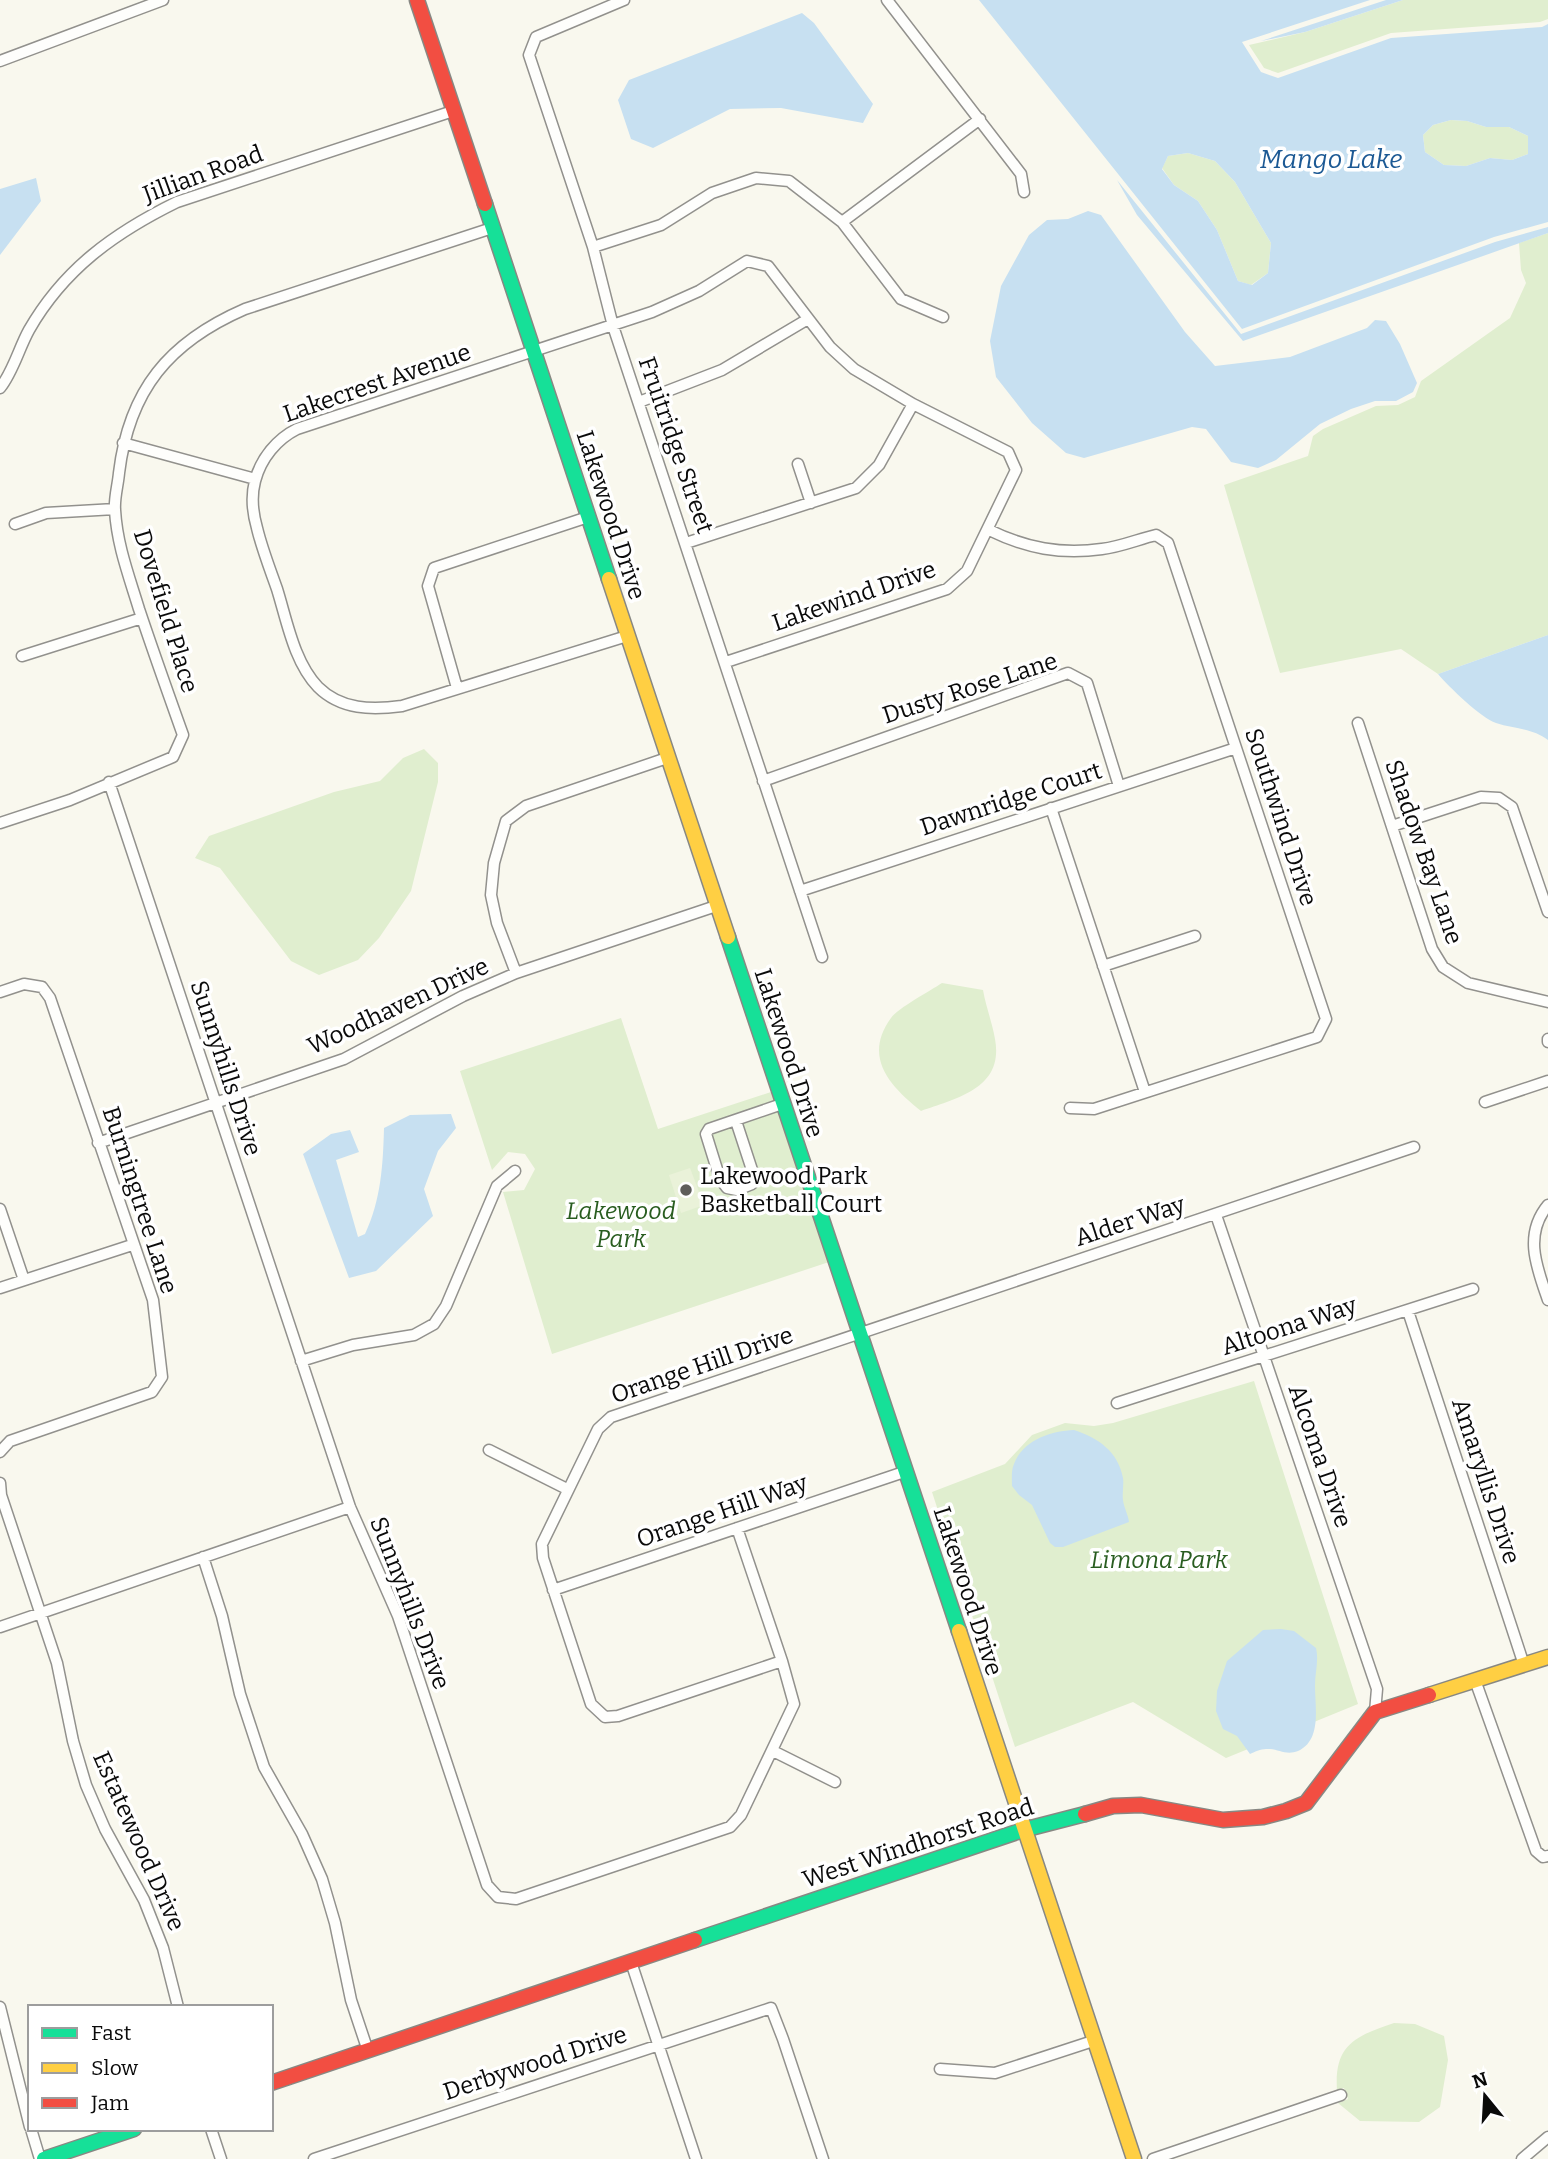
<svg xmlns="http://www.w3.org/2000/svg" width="1548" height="2159" viewBox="0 0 1548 2159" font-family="Bitter,serif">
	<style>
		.green { fill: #e0eecf }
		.pitch { fill: #eaf2d9 }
		.water { fill: #c7e0f1; fill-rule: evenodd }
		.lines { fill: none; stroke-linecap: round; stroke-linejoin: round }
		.street-casing { stroke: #92918d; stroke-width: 13 }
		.fast-casing { stroke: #888883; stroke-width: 17 }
		.slow-casing { stroke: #888883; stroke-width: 17 }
		.jam-casing { stroke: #888883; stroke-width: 17 }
		.street { stroke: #fefefc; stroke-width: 10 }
		.fast { stroke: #16e098; stroke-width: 14 }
		.slow { stroke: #ffcf43; stroke-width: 14 }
		.jam { stroke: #f24e42; stroke-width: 14 }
		.poi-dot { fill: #5e5d5a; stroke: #fff; stroke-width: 2.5 }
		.labels { text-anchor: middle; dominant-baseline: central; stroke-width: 7; stroke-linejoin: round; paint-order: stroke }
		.street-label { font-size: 24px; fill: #0a0a0a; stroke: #fff }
		.poi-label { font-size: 24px; fill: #0a0a0a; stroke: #fff; text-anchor: start }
		.park-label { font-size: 24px; font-style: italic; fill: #295d20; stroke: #fff }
		.water-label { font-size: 26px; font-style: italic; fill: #1c5994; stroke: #fff }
	</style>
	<rect width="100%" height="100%" fill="#f9f8ee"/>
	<path class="green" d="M1403 0H1548V19L1540 22 1391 33 1278 73 1264 68 1249 45 1305 32Z
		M1451 120 1467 121 1486 127H1509L1528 136V154L1512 160 1490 158 1466 166 1444 165 1425 152 1423 135 1433 125Z
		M1188 153 1215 161 1235 182 1271 243 1268 273 1251 285 1238 281 1217 230 1198 201 1174 185 1162 168 1168 156Z
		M1548 233V635L1438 674 1401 649 1280 673 1224 485 1308 456 1313 436 1323 429 1376 406 1398 405 1415 397 1421 381 1510 318 1526 283 1521 270 1519 243Z
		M424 749 438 763V782L411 891 379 938 358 960 319 975 291 961 220 868 195 858 209 836 334 792 380 781 403 758Z
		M942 983 983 990C986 1007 992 1022 995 1039 1004 1088 958 1098 921 1111 891 1087 862 1058 891 1018 898 1008 930 991 942 983Z
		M621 1018 658 1129 774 1091 829 1262 552 1354 503 1192 524 1190 535 1169 525 1154 508 1152 492 1170 460 1071Z
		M1254 1381 1358 1704 1226 1758 1133 1702 1015 1747 932 1492 1005 1464 1032 1435 1065 1423 1094 1426 1113 1423Z
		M1394 2023 1415 2024 1444 2036 1448 2060 1440 2107 1419 2122 1360 2121 1338 2103 1348 2099 1344 2088 1337 2090C1334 2045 1355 2036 1394 2023Z"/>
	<path class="pitch" d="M690 1168 704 1205 681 1213 669 1175Z"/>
	<path class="water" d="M979 0H1370L1242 42 1261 72 1278 78 1391 38 1542 27 1548 24V222L1494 237 1242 329ZM1451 120 1467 121 1486 127H1509L1528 136V154L1512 160 1490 158 1466 166 1444 165 1425 152 1423 135 1433 125ZM1188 153 1215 161 1235 182 1271 243 1268 273 1252 285 1238 281 1217 230 1198 201 1174 185 1162 169 1168 156Z
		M1386 0H1403L1305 32 1261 41Z
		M802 13 814 23 873 104 863 123 781 108 730 109 653 148 631 139 618 100 629 80Z
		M36 178 41 201 0 255V189Z
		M1117 180 1241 334 1495 242 1548 227V233L1243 341 1137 215Z
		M1088 211 1101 215 1185 332 1215 366 1290 357 1367 328 1375 320 1386 321 1400 344 1417 383 1413 392 1396 401H1375L1351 409 1320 424 1276 460 1258 468 1231 462 1206 429 1192 427 1084 458 1066 453 1032 423 996 377 990 341 1001 286 1029 235 1047 220 1068 219Z
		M1548 635V740C1532 728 1514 729 1496 723 1481 718 1449 687 1438 674Z
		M451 1114 456 1128 438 1151 424 1189 433 1216 376 1271 349 1278 303 1154 331 1134 350 1130 359 1152 336 1160 358 1237 365 1234C381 1200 383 1165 384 1128L410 1115Z
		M1074 1430C1098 1438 1118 1451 1123 1478 1124 1485 1122 1493 1123 1500 1124 1508 1128 1514 1129 1522L1063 1547H1055L1050 1543 1032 1505 1019 1495 1012 1486C1012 1480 1011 1470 1014 1464 1023 1440 1051 1431 1074 1430Z
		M1281 1629 1294 1631 1316 1648C1319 1661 1315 1672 1315 1686 1315 1707 1322 1740 1298 1751 1285 1756 1278 1748 1266 1749 1261 1749 1254 1752 1250 1754L1237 1736 1223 1729 1216 1711 1217 1691 1227 1661 1263 1630Z"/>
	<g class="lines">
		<defs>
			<path id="street" d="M624 0 536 37 529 55 593 247 613 326 822 957
				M887 0 1021 174 1024 192
				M0 61 163 0
				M842 222 980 119
				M593 247 661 225 712 193 756 178 789 181 842 222 901 299 943 317
				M0 388C13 372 19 348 29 330 64 269 114 233 177 202L453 111
				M639 402 722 370 808 319
				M123 443 255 479
				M798 464 811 503
				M15 524 46 513 115 509
				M989 530C1026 548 1061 555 1102 549 1120 547 1139 539 1156 535L1168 543 1326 1019 1317 1037 1094 1109 1070 1108
				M686 543 856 488 879 465 913 404
				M627 636 402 706C372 710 341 710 318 687 294 662 287 621 277 589 270 569 262 549 257 528 253 514 251 496 255 481 261 458 277 439 297 429L652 312 699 291 747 261 768 266 830 347 854 369 913 404 1008 452 1016 470 967 571 947 589 726 662
				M22 656 142 618
				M457 688 428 586 434 568 588 517
				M1358 723 1432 949 1443 967 1468 983 1548 1002
				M763 781 1068 673 1087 683 1119 786
				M109 782 350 1507 398 1616 487 1885 498 1897 516 1899 730 1827 741 1815 794 1704 782 1661 737 1528
				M1051 808 1145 1092
				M0 823 70 800 173 757 183 735C168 693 153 651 139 609 129 576 117 545 115 510 114 498 118 485 119 473 129 390 169 342 245 309L492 228
				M1392 826 1481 797 1499 798 1512 807 1548 912
				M800 891 1236 748
				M1103 966 1195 936
				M516 973 497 923 491 895 494 863 506 821 526 806 667 758
				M0 992 24 984 42 987 50 998 153 1300 162 1377 152 1392 10 1441 0 1452
				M1548 1039V1042
				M1485 1102 1548 1081
				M736 1121 754 1176 752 1184 737 1190 727 1188 720 1179 706 1134 709 1129 782 1104
				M98 1143 344 1059 463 996 516 973 716 906
				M1548 1205C1523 1235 1537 1268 1548 1300
				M0 1209 24 1280
				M1216 1215 1377 1689 1375 1712
				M0 1288 132 1245
				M1408 1311 1524 1665
				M301 1361 353 1345 414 1335 434 1324 446 1306 497 1186 515 1171
				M1117 1403 1473 1289
				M489 1450 567 1489
				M0 1483 1 1495 57 1663 73 1741 86 1785 105 1829 144 1900 163 1948 178 2007
				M203 1557 222 1616 240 1694 264 1767 302 1834 322 1879 335 1923 351 2000 368 2051
				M553 1590 904 1472
				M0 1627 350 1507
				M782 1661 618 1716 605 1717 591 1704 543 1558 542 1544 598 1429 611 1417 1414 1147
				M1475 1680 1536 1851 1543 1857 1548 1856
				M773 1751 835 1782
				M631 1962 696 2159
				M0 2007 30 2127
				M940 2069 995 2073 1093 2041
				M31 2129 40 2159
				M211 2129 221 2159
				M314 2159 771 2008 783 2039 823 2159
				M1153 2159 1341 2095
				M1522 2159 1548 2137"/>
			<path id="fast" d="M485 204 609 579
				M728 937 959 1631
				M695 1940 1023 1830 1085 1814
				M44 2159 134 2129"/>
			<path id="slow" d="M609 579 728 937
				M959 1631 1134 2159
				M1429 1695 1548 1657"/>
			<path id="jam" d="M417 0 485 204
				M1085 1814 1113 1806 1141 1805 1223 1820 1263 1817 1286 1811 1306 1803 1375 1712 1429 1695
				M271 2083 695 1940"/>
		</defs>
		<use href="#street" class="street-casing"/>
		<use href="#fast" class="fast-casing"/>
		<use href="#slow" class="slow-casing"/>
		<use href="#jam" class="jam-casing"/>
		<use href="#street" class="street"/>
		<use href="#fast" class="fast"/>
		<use href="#slow" class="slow"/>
		<use href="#jam" class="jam"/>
	</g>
	<circle class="poi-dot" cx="686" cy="1190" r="7"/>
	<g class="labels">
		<g class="street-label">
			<text transform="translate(203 174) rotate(-20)">Jillian Road</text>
			<text transform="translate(377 383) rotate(-19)">Lakecrest Avenue</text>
			<text transform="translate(676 445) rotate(71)">Fruitridge Street</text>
			<text transform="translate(611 515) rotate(72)">Lakewood Drive</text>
			<text transform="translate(854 596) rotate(-19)">Lakewind Drive</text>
			<text transform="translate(166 611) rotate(73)">Dovefield Place</text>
			<text transform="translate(970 688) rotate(-18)">Dusty Rose Lane</text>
			<text transform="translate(1011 799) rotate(-18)">Dawnridge Court</text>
			<text transform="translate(1281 817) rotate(72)">Southwind Drive</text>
			<text transform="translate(1424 852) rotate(71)">Shadow Bay Lane</text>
			<text transform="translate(398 1006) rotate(-25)">Woodhaven Drive</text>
			<text transform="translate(789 1053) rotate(72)">Lakewood Drive</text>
			<text transform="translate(226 1068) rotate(72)">Sunnyhills Drive</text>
			<text transform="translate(140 1200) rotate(72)">Burningtree Lane</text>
			<text transform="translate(1130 1221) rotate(-18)">Alder Way</text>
			<text transform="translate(1289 1326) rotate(-18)">Altoona Way</text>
			<text transform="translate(702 1365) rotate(-19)">Orange Hill Drive</text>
			<text transform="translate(1320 1456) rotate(71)">Alcoma Drive</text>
			<text transform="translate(1486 1481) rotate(72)">Amaryllis Drive</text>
			<text transform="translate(722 1511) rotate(-19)">Orange Hill Way</text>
			<text transform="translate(968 1591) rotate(72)">Lakewood Drive</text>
			<text transform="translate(410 1603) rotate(69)">Sunnyhills Drive</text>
			<text transform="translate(139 1841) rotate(66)">Estatewood Drive</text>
			<text transform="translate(918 1843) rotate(-18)">West Windhorst Road</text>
			<text transform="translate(535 2063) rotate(-18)">Derbywood Drive</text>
		</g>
		<g class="poi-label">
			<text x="700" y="1176">Lakewood Park<tspan x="700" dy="28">Basketball Court</tspan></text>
		</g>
		<g class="park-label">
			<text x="621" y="1211">Lakewood<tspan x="621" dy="28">Park</tspan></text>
			<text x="1159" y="1560">Limona Park</text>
		</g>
		<g class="water-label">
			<text x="1331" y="159">Mango Lake</text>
		</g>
	</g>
	<rect x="28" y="2005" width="245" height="126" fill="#ffffff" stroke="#9d9d9d" stroke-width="2"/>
	<rect x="42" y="2028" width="35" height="10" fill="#16e098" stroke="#9d9d9d" stroke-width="2"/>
	<text x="91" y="2040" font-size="21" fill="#0a0a0a">Fast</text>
	<rect x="42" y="2063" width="35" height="10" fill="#ffcf43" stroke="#9d9d9d" stroke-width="2"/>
	<text x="91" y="2075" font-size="21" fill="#0a0a0a">Slow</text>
	<rect x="42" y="2098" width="35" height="10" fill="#f24e42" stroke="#9d9d9d" stroke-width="2"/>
	<text x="91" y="2110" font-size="21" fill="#0a0a0a">Jam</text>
	<g transform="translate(1485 2096) rotate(342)" stroke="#ffffff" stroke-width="5" paint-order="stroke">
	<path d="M0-5L12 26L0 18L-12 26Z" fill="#0a0a0a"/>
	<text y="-10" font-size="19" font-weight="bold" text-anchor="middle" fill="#0a0a0a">N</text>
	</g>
</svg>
